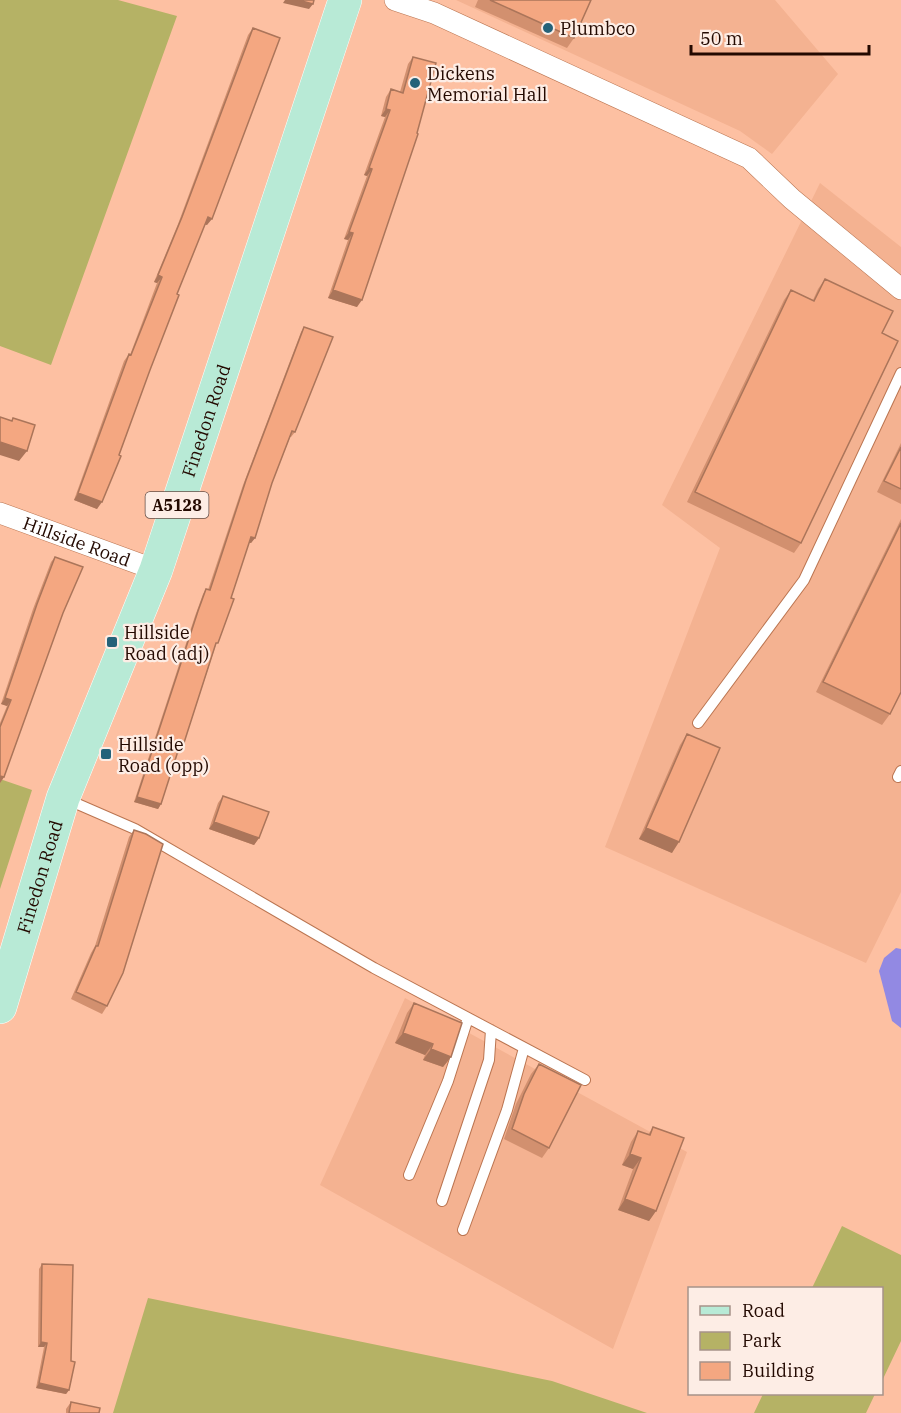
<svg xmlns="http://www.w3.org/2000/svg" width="901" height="1413" viewBox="0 0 901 1413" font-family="'IBM Plex Serif',serif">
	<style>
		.built { fill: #f4b291 }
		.green { fill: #b5b265 }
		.water { fill: #9289e3 }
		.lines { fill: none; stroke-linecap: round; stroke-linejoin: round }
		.lane-casing { stroke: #bb7551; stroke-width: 12 }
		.street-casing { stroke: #bb7551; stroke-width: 22 }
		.primary-casing { stroke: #fff; stroke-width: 34 }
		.lane { stroke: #fff; stroke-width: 10 }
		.street { stroke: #fff; stroke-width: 21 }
		.primary { stroke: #b8ead6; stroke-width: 33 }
		.wall { fill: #d2906f }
		.shaded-wall { fill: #ab755a }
		.building { fill: #f4a781; stroke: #ab755a; stroke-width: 1.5 }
		.poi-dot { fill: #256279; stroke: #fdede5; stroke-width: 2 }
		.labels { text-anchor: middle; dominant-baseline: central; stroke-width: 4.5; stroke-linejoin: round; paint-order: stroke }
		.shield { fill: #fdede5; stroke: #644d45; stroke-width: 1.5 }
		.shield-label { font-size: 16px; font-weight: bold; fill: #230900 }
		.poi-label { font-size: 18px; fill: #230900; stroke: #fdede5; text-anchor: start }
		.street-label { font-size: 18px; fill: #230900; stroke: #fdede5 }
	</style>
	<rect width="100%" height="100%" fill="#fdc0a2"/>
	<path class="built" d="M456 0H775L838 74 772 154 740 131Z
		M820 183 901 247V892L866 963 605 847 720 548 662 505Z
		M405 998 687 1152 613 1349 320 1185Z"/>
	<path class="green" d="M0 0H118L177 16 51 365 0 346Z
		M0 779 32 790 0 889Z
		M842 1226 901 1255V1341L882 1381V1288H812Z
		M148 1298 552 1381 647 1413H113Z
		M763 1394H875L866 1413H754Z"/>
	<path class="water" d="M896 948 901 949V1028L892 1021 879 971 884 958Z"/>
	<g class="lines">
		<defs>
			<path id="lane" d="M698 723 804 580 901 373
				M898 777 901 771
				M66 799 135 829 374 968 585 1080
				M409 1175 448 1081 468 1018
				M442 1201 489 1060 491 1030
				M463 1230 507 1110 524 1048"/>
			<g id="street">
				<path d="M395 0 434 13 749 158 792 199 901 289"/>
				<path id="s1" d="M0 513 156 570"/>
			</g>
			<g id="primary">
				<path id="s2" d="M0 1007 63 798 156 570 345 0"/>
			</g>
		</defs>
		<use href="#lane" class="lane-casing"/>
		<use href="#street" class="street-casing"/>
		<use href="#primary" class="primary-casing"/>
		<use href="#lane" class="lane"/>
		<use href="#street" class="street"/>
		<use href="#primary" class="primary"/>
	</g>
	<path class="wall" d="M478 0H591L574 38 567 48 475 7Z
		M253 28 207 225 205 224 177 294 97 509 74 500 124 361 129 354 130 355 157 283 154 282 178 224 248 35Z
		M413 57 357 307 328 298 348 240 344 239 367 176 364 175 385 117 381 116 386 97 391 89 400 92 408 64Z
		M825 279 882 333 801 543 794 553 687 502 784 300 791 290 813 300 818 289Z
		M304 327 295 432 291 437H290L272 483 255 538 251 543H249L182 749 178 754H177L161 804 158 809 134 802 195 616 203 594 206 589 208 590 243 485 301 332Z
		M901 443V504L877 492Z
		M901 519V692L890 714 882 725 816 692Z
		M55 557 63 613 4 777 0 783V723L7 706 1 704 33 609 51 562Z
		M687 734 672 853 639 839 680 745Z
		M223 796 259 838 254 845 209 829 218 803Z
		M134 830 107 1006 102 1014 71 999 91 953 95 946 129 837Z
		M414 1003 451 1057 443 1067 423 1060 425 1055 395 1043 407 1013Z
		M539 1064 549 1148 542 1158 504 1139 516 1104 531 1074Z
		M653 1127 656 1211 649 1221 618 1210 633 1169 622 1165 631 1142 638 1131 648 1135Z
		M42 1264 69 1390 66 1394 36 1388 44 1347H38L39 1269Z
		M71 1402 99 1413H66V1409Z"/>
	<path class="shaded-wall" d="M285 0H298L313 4 309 9 283 3Z
		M386 109 390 110 385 117 381 116Z
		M369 168 372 169 367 176 364 175Z
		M208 217 212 219 207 225 203 224Z
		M349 232 353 233 348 240 344 239Z
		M158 275 162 277 157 283 154 282Z
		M333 290 362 300 357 307 328 298Z
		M0 442 27 451 19 461 0 455Z
		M78 493 102 502 97 509 74 500Z
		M251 537 255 538 251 543 247 542Z
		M5 698 11 700 7 706 1 704Z
		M0 776 4 777 0 783Z
		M137 797 161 804 158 809 134 802Z
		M214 822 259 838 254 845 209 829Z
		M646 828 679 842 672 853 639 839Z
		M403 1033 433 1044 425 1055 395 1043Z
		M431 1049 451 1057 443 1067 423 1060Z
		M630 1154 641 1158 633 1169 622 1165Z
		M625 1199 656 1211 649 1221 618 1210Z
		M41 1342 47 1343 44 1347H38Z
		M39 1383 69 1390 66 1394 36 1388Z"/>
	<path class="building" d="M298 0H314L313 4Z
		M490 0H591L574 38Z
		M253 28 280 38 212 219 208 217 177 294 179 295 150 370 119 455 121 456 102 502 78 493 129 354 131 355 162 277 158 275 182 217Z
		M413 57 436 63 417 133 418 134 362 300 333 290 353 233 349 232 372 169 369 168 390 110 386 109 391 89 403 93Z
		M825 279 893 311 882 333 898 341 801 543 695 492 791 290 814 301Z
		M304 327 333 337 295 432 292 431 272 483 255 538 251 537 231 598 234 599 218 643H216L182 749 179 748 161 804 137 797 198 611 206 589 210 590 246 480Z
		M0 417 12 421 13 418 35 425 27 451 0 442Z
		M901 447V489L884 481Z
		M901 523V692L890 714 823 682Z
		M55 557 83 567 63 613 4 777 0 776V727L11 700 5 698 37 604Z
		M687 734 720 748 679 842 646 828Z
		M223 796 269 812 259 838 214 822Z
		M134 830 146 834 163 844 123 973 107 1006 76 992 96 946H98Z
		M414 1003 462 1023 451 1057 431 1049 433 1044 403 1033Z
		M539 1064 581 1085 549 1148 512 1129 524 1094Z
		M653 1127 684 1138 656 1211 625 1199 641 1158 630 1154 638 1131 650 1135Z
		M42 1264 73 1265 71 1361 75 1362 69 1390 39 1383 47 1343 41 1342Z
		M71 1402 100 1408 99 1413H69Z"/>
	<g class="poi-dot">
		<circle cx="548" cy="28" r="6"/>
		<circle cx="415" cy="83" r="6"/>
		<rect x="106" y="636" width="12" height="12" rx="3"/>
		<rect x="100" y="748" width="12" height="12" rx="3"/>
	</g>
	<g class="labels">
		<rect class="shield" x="145.5" y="492" width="63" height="26" rx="4.5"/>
		<g class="shield-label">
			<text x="177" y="505">A5128</text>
		</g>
		<g class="poi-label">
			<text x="560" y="28">Plumbco</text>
			<text x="427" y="73">Dickens<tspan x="427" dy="21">Memorial Hall</tspan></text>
			<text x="124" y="632">Hillside<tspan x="124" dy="21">Road (adj)</tspan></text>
			<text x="118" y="744">Hillside<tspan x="118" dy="21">Road (opp)</tspan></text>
		</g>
		<g class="street-label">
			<text stroke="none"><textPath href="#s2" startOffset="622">Finedon Road</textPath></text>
			<text stroke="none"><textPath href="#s1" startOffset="82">Hillside Road</textPath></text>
			<text stroke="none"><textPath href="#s2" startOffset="136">Finedon Road</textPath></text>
		</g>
	</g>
	<rect x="688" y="1287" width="195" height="108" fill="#fdede5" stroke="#a69289" stroke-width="1.5"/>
	<rect x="700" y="1306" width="30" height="9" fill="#b8ead6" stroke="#a69289" stroke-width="1.5"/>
	<text x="742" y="1317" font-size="18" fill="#230900">Road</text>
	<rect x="700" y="1332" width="30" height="18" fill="#b5b265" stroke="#a69289" stroke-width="1.5"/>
	<text x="742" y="1347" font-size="18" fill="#230900">Park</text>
	<rect x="700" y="1362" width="30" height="18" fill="#f4a781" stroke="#a69289" stroke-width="1.5"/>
	<text x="742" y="1377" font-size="18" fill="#230900">Building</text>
	<path d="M691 45v9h178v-9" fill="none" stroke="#230900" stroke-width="3"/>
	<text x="700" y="45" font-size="18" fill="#230900" stroke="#fdede5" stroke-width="4.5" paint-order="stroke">50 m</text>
</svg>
